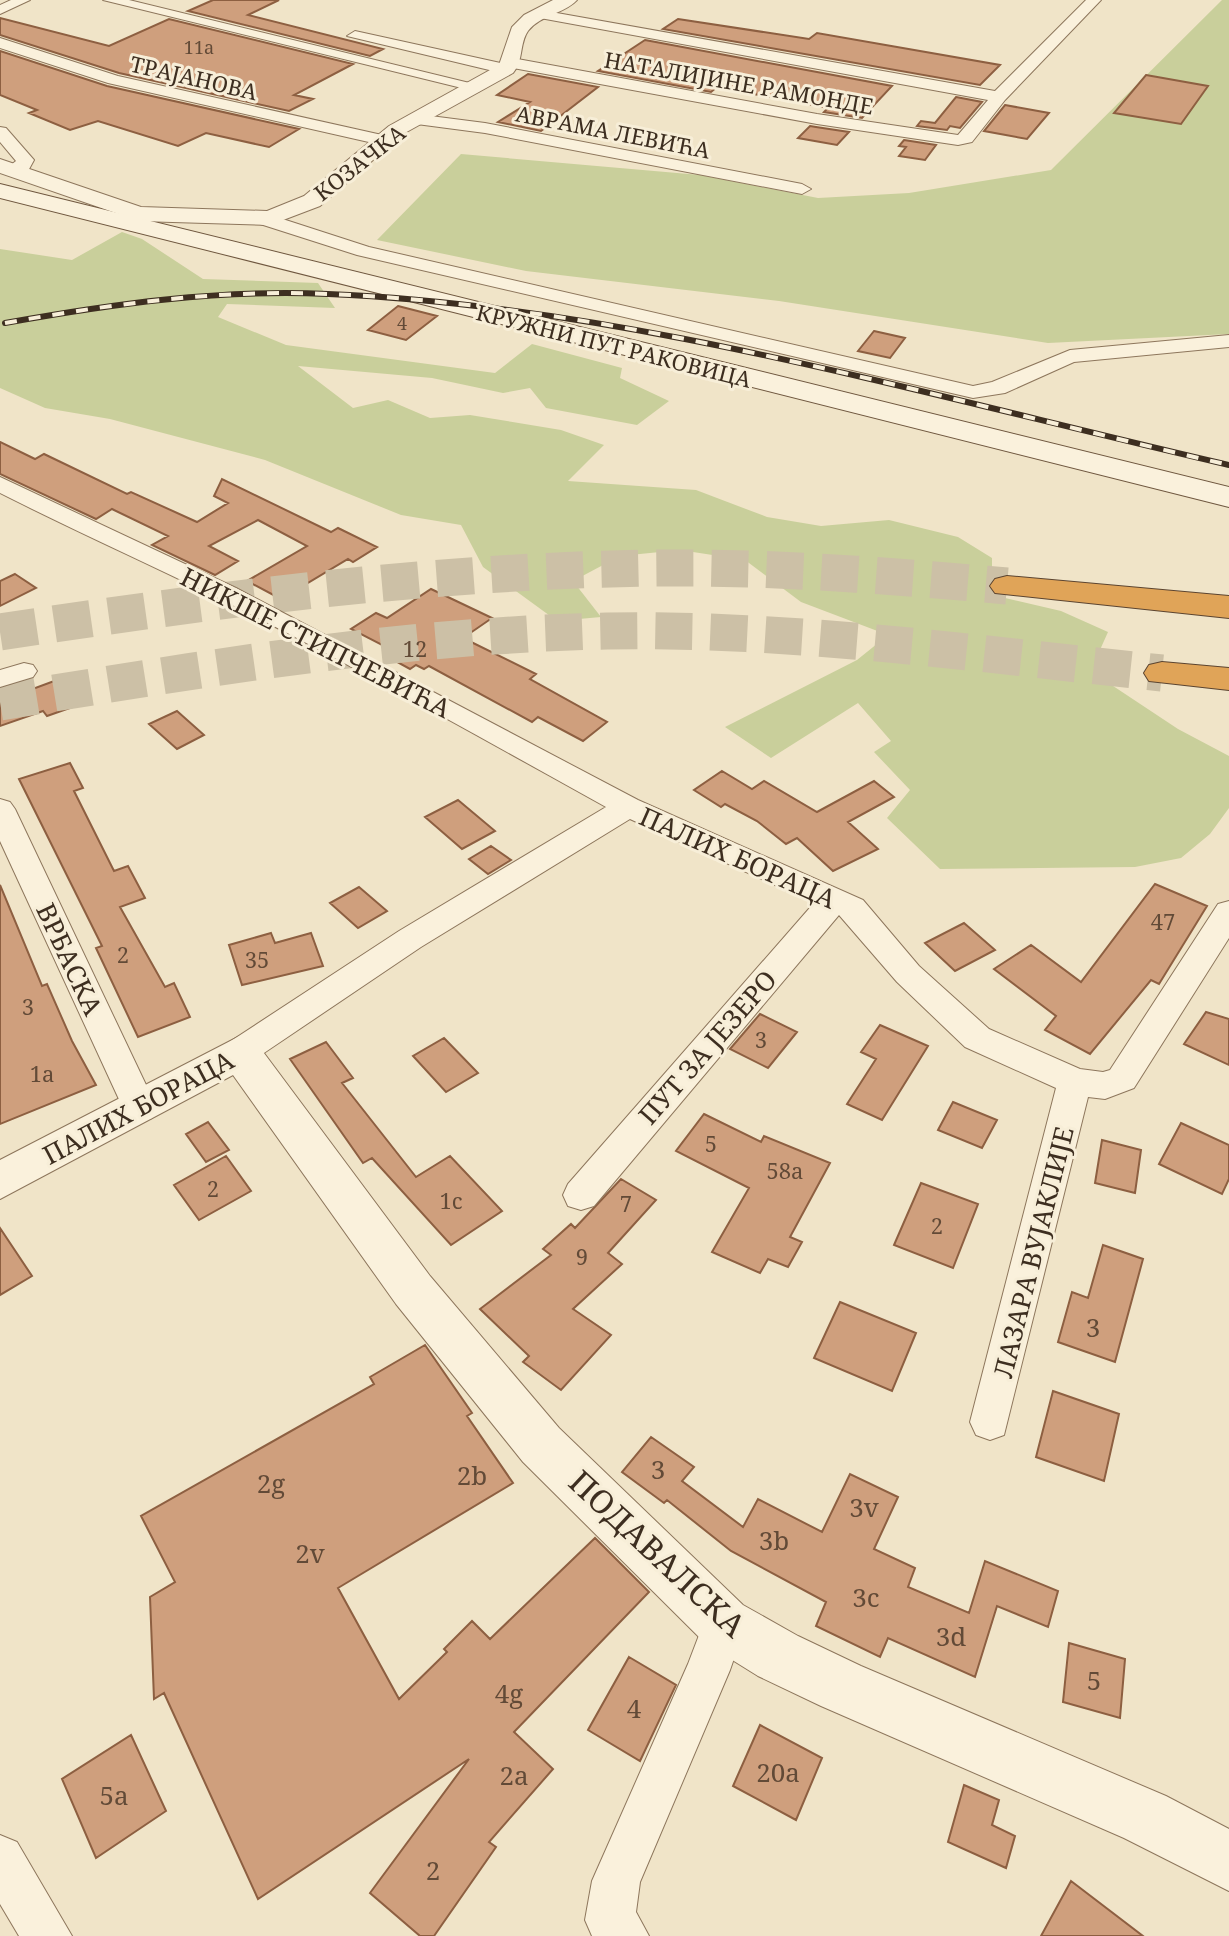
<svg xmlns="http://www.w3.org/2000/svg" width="1229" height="1936" viewBox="0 0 1229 1936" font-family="'Noto Serif',serif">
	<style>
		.green { fill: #c9cf9b }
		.building { fill: #cf9f7d; stroke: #8d5f41; stroke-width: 2 }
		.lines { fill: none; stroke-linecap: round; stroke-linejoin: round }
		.motorway-tunnel { stroke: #ccc0a6; stroke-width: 37; stroke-dasharray: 37 18; stroke-linecap: butt }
		.minor-casing { stroke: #8d765c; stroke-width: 2 }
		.tertiary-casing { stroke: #8d765c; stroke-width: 2 }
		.secondary-casing { stroke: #6f573f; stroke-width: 2 }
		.motorway-casing { stroke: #5b4430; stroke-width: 2 }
		.minor { fill: #faf1dc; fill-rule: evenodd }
		.tertiary { fill: #faf1dc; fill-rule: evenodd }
		.secondary { fill: #faf1dc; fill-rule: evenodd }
		.motorway { fill: #e0a458; fill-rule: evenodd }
		.rail-casing { stroke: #3d2e20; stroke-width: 6 }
		.rail { stroke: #f7eed8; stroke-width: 4; stroke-dasharray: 12; stroke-linecap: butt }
		.labels { text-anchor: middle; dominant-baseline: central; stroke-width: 6; stroke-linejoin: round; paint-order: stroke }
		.far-number-label { font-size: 18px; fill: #624a37 }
		.far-street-label { font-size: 22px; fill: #3d2e20; stroke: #f7eed8 }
		.number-label { font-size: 22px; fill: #624a37 }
		.street-label { font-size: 26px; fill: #3d2e20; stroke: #f7eed8 }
		.near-number-label { font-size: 26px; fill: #624a37 }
		.near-street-label { font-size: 32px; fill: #3d2e20; stroke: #f7eed8 }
	</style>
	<rect width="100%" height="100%" fill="#f0e4c8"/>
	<path class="green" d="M1222 0H1229V334L1048 343 779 301 526 271 377 240 461 154 700 175 818 198 909 193 1051 170Z
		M122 232 142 239 203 279 318 283 335 308 227 304 218 317 286 345 495 373 532 344 622 368 620 378 669 401 637 425 546 408 530 388 503 393 432 378 298 366 353 408 388 400 430 418 470 415 561 430 604 445 568 481 696 490 767 517 821 526 889 520 958 537 992 558V595L1061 611 1108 632 1095 661 1098 676 1178 729 1229 756V808L1210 834 1181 858 1135 867 940 869 887 818 910 790 874 752 891 741 858 703 771 758 725 727 857 660 888 635 801 602 745 560 680 550 620 556 573 581 601 617 557 621 483 567 461 525 401 515 265 460 110 419 45 408 0 388V249L72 260Z"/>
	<path class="building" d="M213 0H279L248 15 383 49 370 56 188 11Z
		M0 18 109 46 169 19 353 64 294 95 313 99 289 111 119 73 0 35Z
		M678 19 809 39 817 33 1000 65 980 85 663 29Z
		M645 40 892 86 862 118 824 112 828 108 717 87 711 92 598 71Z
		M0 51 107 86 299 129 269 147 206 133 178 146 98 121 70 130 29 113 37 110 0 95Z
		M528 74 598 87 541 131 498 122 530 102 497 95Z
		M1146 75 1208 86 1181 124 1114 113Z
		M956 97 982 102 960 128 950 126 947 130 917 126 921 121 935 123Z
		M1005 105 1049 113 1027 139 984 131Z
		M810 126 816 127 849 132 837 145 798 138Z
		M904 140 936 145 925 160 899 156 906 147 899 146Z
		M398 306 437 316 406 340 368 330Z
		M874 331 905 338 890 358 858 351Z
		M0 442 35 459 44 454 127 494 131 492 197 522 228 503 214 496 222 479 331 532 338 528 377 547 353 562 348 559 281 599 247 581 307 546 258 520 209 546 238 561 215 575 152 545 168 536 112 509 96 519 0 474Z
		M15 574 36 588 0 606V581Z
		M431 589 492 618 463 638 536 674 530 679 607 722 583 741 538 717 532 722 429 666 424 669 416 665 410 669 388 657 396 652 351 629 376 613 387 618Z
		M65 677 84 703 47 716 43 711 0 726V701Z
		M177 711 204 735 177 749 149 724Z
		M70 763 83 788 74 791 114 871 128 866 145 898 120 907 165 987 174 983 190 1017 138 1037 96 948 102 946 19 779Z
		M722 771 752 789 764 781 817 812 874 781 894 797 848 822 878 849 833 871 797 838 786 844 757 821 725 804 721 807 694 790Z
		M458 800 495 831 462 849 425 817Z
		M491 846 511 860 488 874 469 859Z
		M1155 884 1207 906 1159 984 1151 980 1090 1054 1045 1030 1056 1016 994 969 1031 945 1081 982Z
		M0 885 42 986 47 984 72 1041 96 1085 0 1124Z
		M359 887 387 911 358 928 330 903Z
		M964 923 995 950 955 971 925 943Z
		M271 933 275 943 311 933 323 966 242 985 229 945Z
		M1206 1012 1229 1019V1065L1184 1044Z
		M760 1014 797 1032 768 1068 730 1049Z
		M880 1025 928 1046 882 1120 847 1104 876 1059 861 1052Z
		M444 1038 478 1073 446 1092 413 1056Z
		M326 1042 353 1078 342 1083 416 1177 450 1156 502 1211 451 1245 372 1158 363 1163 290 1059Z
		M953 1102 997 1120 982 1148 938 1130Z
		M704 1114 761 1142 764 1136 830 1163 790 1237 802 1242 788 1267 768 1259 760 1273 712 1252 749 1188 676 1151Z
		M208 1122 229 1150 206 1162 186 1134Z
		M1181 1123 1229 1145V1179L1222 1194 1159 1164Z
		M1102 1140 1141 1150 1135 1193 1095 1183Z
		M226 1156 251 1191 199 1220 174 1185Z
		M621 1179 656 1200 608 1253 622 1264 573 1309 611 1335 561 1390 523 1362 529 1356 480 1309 551 1255 543 1249 571 1224 575 1228Z
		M921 1183 978 1204 953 1268 894 1245Z
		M0 1228 32 1276 0 1295Z
		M1103 1245 1143 1259 1115 1362 1058 1342 1072 1292 1088 1298Z
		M840 1302 916 1333 892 1391 814 1358Z
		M425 1345 472 1413 467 1416 513 1483 338 1588 399 1699 447 1652 444 1649 472 1621 490 1639 595 1538 649 1592 514 1732 553 1769 489 1842 496 1847 434 1936H420L370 1893 469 1759 258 1899 164 1693 154 1699 150 1597 175 1582 141 1516 374 1384 370 1377Z
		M1053 1391 1119 1414 1104 1481 1036 1457Z
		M651 1437 694 1467 682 1481 743 1527 758 1499 822 1532 850 1474 898 1497 874 1549 915 1568 908 1587 969 1613 985 1561 1058 1591 1048 1627 997 1606 975 1677 888 1638 880 1657 816 1626 826 1602 731 1551 667 1500 664 1503 622 1472Z
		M1069 1643 1125 1659 1120 1718 1063 1702Z
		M629 1657 676 1685 640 1761 588 1730Z
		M760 1725 822 1758 796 1820 733 1786Z
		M131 1735 166 1811 96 1858 62 1779Z
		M964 1785 999 1800 992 1825 1015 1836 1006 1868 948 1842Z
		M1071 1881 1143 1936H1041Z"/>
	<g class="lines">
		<path class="motorway-tunnel" d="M0 632C219 599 441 570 662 568 778 567 892 576 1007 586
			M0 702C201 669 403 635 607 631 793 628 978 654 1162 673"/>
		<defs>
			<path id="minor" d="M11 0H30L0 14V5Z
				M103 0H129L486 87 478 92Z
				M1086 0H1101L1005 100 972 142 958 145 817 124 513 68 506 74 347 36 355 31 505 64 512 58 817 114 958 135 988 100 540 18 533 14 540 10 995 91Z
				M0 38 118 76 382 135 391 140 382 145 108 83 0 48Z
				M415 114 485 123 802 184 811 189 802 194 485 133 409 123 407 119Z
				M0 127 6 128 34 160 28 171 12 176 3 171 16 161 0 142Z
				M264 213 369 247 973 386 992 382 1070 350 1229 335V347L1074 362 1005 393 973 398 357 255 257 223V215Z
				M0 477 236 588 638 800 863 900 919 966 989 1029 1080 1069 1103 1072 1110 1070 1218 904 1229 901V938L1134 1088 1105 1099 1088 1097 1004 1435 990 1440 976 1435 970 1422 1056 1088 965 1047 897 982 839 915 594 1206 581 1210 568 1206 563 1195 568 1184 814 903 630 819 421 947 252 1061 240 1065 228 1061 223 1052 228 1043 399 931 606 807C478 736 351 664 220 599 147 563 73 530 0 493Z
				M24 663 33 665 37 671 33 677 0 687V670Z
				M0 799 10 802 15 809 157 1108 152 1118 140 1122 128 1118 123 1108 0 841Z
				M724 1602 739 1609 746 1624 730 1670 640 1882 636 1912 649 1936H592L585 1920 592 1881 688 1664 709 1609Z
				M0 1835 17 1842 72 1936H19L0 1904Z"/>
			<path id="tertiary" d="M553 0H577C564 14 540 15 528 31 519 44 524 60 513 73L403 134 320 206 270 225 139 221 0 173V159L141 207 267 211 304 196 389 126 499 65 512 27 524 15Z
				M240 1036 255 1041 430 1276 559 1428 743 1605 798 1636 861 1666 1166 1796 1229 1829V1891L1124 1838 821 1706 758 1676 705 1643 523 1462 396 1304 233 1075 0 1199V1160Z"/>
			<path id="secondary" d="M0 184 1229 487V507L0 198Z"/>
			<path id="motorway" d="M1007 576 1229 596V618L995 593 990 586 995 579Z
				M1162 662 1229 668V690L1149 681 1144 673 1149 665Z"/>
		</defs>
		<use href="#minor" class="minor-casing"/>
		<use href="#tertiary" class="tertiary-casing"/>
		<use href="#secondary" class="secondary-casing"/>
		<use href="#motorway" class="motorway-casing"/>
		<use href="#minor" class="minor"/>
		<use href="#tertiary" class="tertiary"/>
		<use href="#secondary" class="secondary"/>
		<use href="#motorway" class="motorway"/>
		<defs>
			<path id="rail" d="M5 323C112 304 219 289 328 294 628 306 936 398 1229 465"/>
		</defs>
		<use href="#rail" class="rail-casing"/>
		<use href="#rail" class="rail"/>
	</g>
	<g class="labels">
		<g class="far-number-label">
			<text x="199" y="47">11a</text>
			<text x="402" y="323">4</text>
		</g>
		<g class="far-street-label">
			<text transform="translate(194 77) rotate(13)">ТРАЈАНОВА</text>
			<text transform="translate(739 82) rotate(10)">НАТАЛИЈИНЕ РАМОНДЕ</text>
			<text transform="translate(613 131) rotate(11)">АВРАМА ЛЕВИЋА</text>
			<text transform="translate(359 162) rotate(-38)">КОЗАЧКА</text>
			<text transform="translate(614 345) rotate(14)">КРУЖНИ ПУТ РАКОВИЦА</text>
		</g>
		<g class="number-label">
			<text x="415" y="648">12</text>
			<text x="1163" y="921">47</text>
			<text x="123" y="954">2</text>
			<text x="257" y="959">35</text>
			<text x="28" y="1006">3</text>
			<text x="761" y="1039">3</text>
			<text x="42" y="1073">1a</text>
			<text x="711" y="1143">5</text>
			<text x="785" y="1170">58a</text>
			<text x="213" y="1188">2</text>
			<text x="451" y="1200">1c</text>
			<text x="626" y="1203">7</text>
			<text x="937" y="1225">2</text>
			<text x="582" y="1256">9</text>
		</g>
		<g class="street-label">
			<text transform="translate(316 642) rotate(27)">НИКШЕ СТИПЧЕВИЋА</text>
			<text transform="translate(738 857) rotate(24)">ПАЛИХ БОРАЦА</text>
			<text transform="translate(70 959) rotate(65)">ВРБАСКА</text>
			<text transform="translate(707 1047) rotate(-49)">ПУТ ЗА ЈЕЗЕРО</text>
			<text transform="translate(138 1107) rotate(-28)">ПАЛИХ БОРАЦА</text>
			<text transform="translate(1033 1252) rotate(-76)">ЛАЗАРА ВУЈАКЛИЈЕ</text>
		</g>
		<g class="near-number-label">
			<text x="1093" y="1327">3</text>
			<text x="658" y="1469">3</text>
			<text x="472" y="1475">2b</text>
			<text x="271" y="1483">2g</text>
			<text x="864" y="1507">3v</text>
			<text x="774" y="1540">3b</text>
			<text x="310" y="1553">2v</text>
			<text x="866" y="1597">3c</text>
			<text x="951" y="1636">3d</text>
			<text x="1094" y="1680">5</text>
			<text x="509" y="1693">4g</text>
			<text x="634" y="1708">4</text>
			<text x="778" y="1772">20a</text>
			<text x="514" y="1775">2a</text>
			<text x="114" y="1795">5a</text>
			<text x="433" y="1870">2</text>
		</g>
		<g class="near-street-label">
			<text transform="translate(658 1553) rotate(43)">ПОДАВАЛСКА</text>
		</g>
	</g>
</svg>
